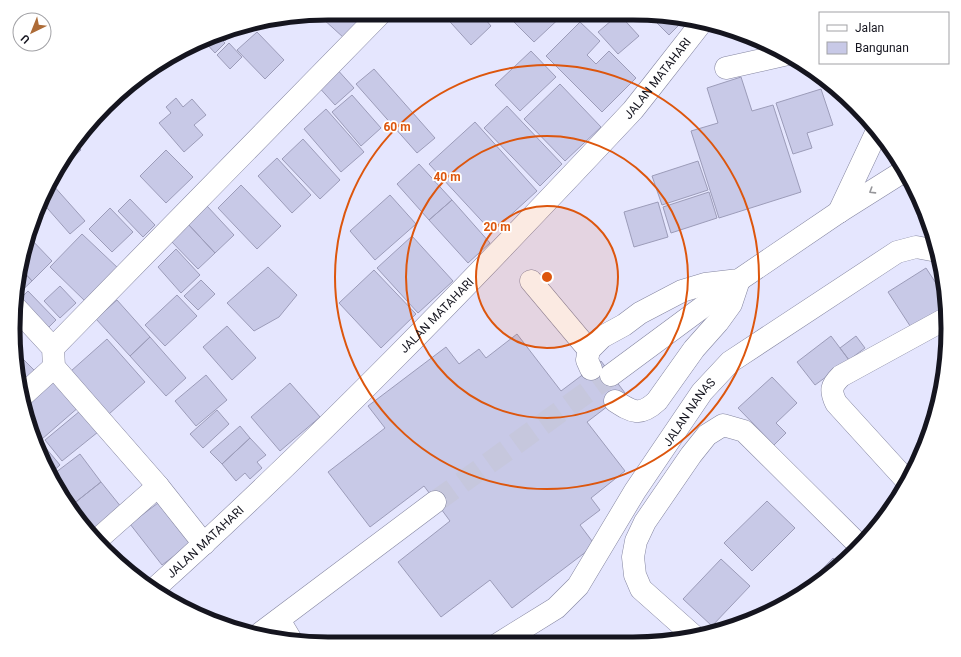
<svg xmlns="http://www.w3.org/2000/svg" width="961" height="657" viewBox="0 0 961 657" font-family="Roboto,sans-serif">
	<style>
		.building { fill: #c8c9e7; stroke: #9c9cb9 }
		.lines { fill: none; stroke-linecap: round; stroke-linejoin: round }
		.minor-tunnel { stroke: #c6c7dd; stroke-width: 22; stroke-dasharray: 22 11; stroke-linecap: butt }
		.minor-casing { stroke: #8485a0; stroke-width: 23 }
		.minor { stroke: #fff; stroke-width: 22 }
		.oneway { stroke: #96969a }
		.ring { fill: none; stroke: #dd560d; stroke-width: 2 }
		.labels { text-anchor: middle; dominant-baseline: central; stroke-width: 3.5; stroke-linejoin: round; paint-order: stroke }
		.street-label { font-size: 12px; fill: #15151f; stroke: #fff }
		.rim { fill: none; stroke: #15151f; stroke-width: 5 }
		.centre { fill: #dd560d; stroke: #fff; stroke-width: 2 }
		.ring-label { font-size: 12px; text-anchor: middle; font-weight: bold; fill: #dd560d; stroke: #fff; stroke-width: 3.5; stroke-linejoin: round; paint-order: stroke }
	</style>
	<rect width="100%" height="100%" fill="#e5e6fe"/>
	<path class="building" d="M326 13H368L344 38 322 18Z
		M442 13H480L491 26 471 45Z
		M505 13H565L534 42Z
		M619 14 639 36 618 54 598 32Z
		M649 15 686 18 669 35Z
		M580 22 600 41 587 55 596 64 609 51 636 78 602 112 546 56Z
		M241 26 225 41 220 36Z
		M257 32 284 60 265 79 237 50Z
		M219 37 225 43 215 53 205 42Z
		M229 43 242 57 230 69 217 55Z
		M531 51 556 77 520 111 495 85Z
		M335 67 354 88 335 105 316 84Z
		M374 69 435 138 417 153 356 84Z
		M741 77 752 111 773 105 801 192 719 218 691 131 718 123 707 88Z
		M560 84 601 127 565 161 524 119Z
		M821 89 833 125 807 133 812 148 793 154 776 103Z
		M352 95 381 128 361 146 332 112Z
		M176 98 183 107 192 99 206 115 194 125 203 135 184 152 159 123 171 113 166 107Z
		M507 106 562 164 540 186 484 128Z
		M326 109 364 152 341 172 304 129Z
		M475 122 537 191 492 232 429 164Z
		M303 139 340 180 320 199 282 159Z
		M76 144 81 150 63 166Z
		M166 150 193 177 166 203 140 176Z
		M277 158 311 195 292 213 258 176Z
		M698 161 708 190 662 205 652 176Z
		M419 164 452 200 429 220 397 184Z
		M52 184 85 221 70 234 41 201Z
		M241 185 281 226 257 249 218 208Z
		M709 192 717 218 671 233 663 207Z
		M390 195 416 224 375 260 350 231Z
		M130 199 155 225 143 237 118 211Z
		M452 200 490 243 468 263 429 220Z
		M658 202 668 237 634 247 624 212Z
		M207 206 234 235 215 253 188 224Z
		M110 208 133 232 112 252 89 229Z
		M188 224 215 253 198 269 171 241Z
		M82 234 119 269 86 302 50 267Z
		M412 236 453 281 418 313 377 268Z
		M29 237 52 261 32 281 21 269Z
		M176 249 200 275 181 293 158 267Z
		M268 267 297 295 279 317 254 331 227 303Z
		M926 268 945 297 946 311 914 332 888 292Z
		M21 269 32 281 16 296V288Z
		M374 270 416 314 381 348 339 303Z
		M201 280 215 294 198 310 184 296Z
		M60 286 76 303 60 318 44 301Z
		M28 291 56 320 44 332 16 303Z
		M177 295 197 316 165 346 145 325Z
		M117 300 150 337 130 356 96 319Z
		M227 326 256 358 232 380 203 347Z
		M517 334 561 391 601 361 625 393 587 422 625 471 591 498 600 510 580 525 595 545 512 608 490 580 441 617 398 562 450 521 424 486 370 527 328 472 385 428 368 406 446 347 459 364 479 349 486 358Z
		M831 336 849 360 815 385 797 362Z
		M856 336 865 348 849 360 840 348Z
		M150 337 186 378 166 396 130 356Z
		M107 339 145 382 109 414 71 371Z
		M21 357 39 375 19 390 18 360Z
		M206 375 227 400 196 426 175 401Z
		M772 377 797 403 776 423 786 433 774 445 738 408Z
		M55 378 80 406 42 439 32 427 24 404Z
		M290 383 320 417 280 451 251 417Z
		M217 410 229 424 203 448 190 434Z
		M80 411 98 432 62 461 45 440Z
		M240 426 250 438 222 464 210 452Z
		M250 438 266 455 257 462 262 468 250 479 245 473 236 481 222 464Z
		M45 447 60 465 50 474 46 468 40 451Z
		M80 454 101 482 72 505 51 476Z
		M101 482 126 513 95 537 72 505Z
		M162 500 194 541 162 565 130 524Z
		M767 501 795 528 752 571 724 543Z
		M833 558 839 564 802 590Z
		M721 559 750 586 712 626 683 599Z"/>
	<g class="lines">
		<path class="minor-tunnel" d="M435 502 611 375"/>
		<defs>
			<g id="minor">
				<path d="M726 68 788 54"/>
				<path d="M839 212 877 131"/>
				<path d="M531 281 589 350"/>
				<path d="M16 308 53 348 54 367 158 486 204 544"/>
				<path d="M53 348 381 13"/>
				<path d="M591 369 587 360 589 350 602 337 624 325 640 313 682 291 705 284 739 280 839 212 904 171"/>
				<path d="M611 375 738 281"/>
				<path d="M21 397 54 367"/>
				<path d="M615 401C632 412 640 417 657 401L694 349 718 322 731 304 739 280"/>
				<path d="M907 481 836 403C830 390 831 386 841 376L947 318"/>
				<path d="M97 540 158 486"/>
				<path id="s1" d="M153 590C321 439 478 275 633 110L652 86 702 22"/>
				<path d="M279 620 291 640"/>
				<path d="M258 635 435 502"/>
				<path d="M695 637 641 589 635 575 633 557 636 541 645 522 691 455 707 435 723 425 744 431 860 546"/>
				<path id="s2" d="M498 644 556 608 578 586 635 491 702 392 730 362 897 252 916 247 937 251"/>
			</g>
		</defs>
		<use href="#minor" class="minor-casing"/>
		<use href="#minor" class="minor"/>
	</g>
	<defs><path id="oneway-chevron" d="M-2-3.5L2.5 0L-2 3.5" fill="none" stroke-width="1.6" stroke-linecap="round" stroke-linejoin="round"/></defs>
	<use class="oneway" href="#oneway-chevron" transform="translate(872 191) rotate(148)"/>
	<circle cx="547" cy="277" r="71" fill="#dd560d" fill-opacity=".12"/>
	<g class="ring">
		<circle cx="547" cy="277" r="71"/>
		<circle cx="547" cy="277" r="141"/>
		<circle cx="547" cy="277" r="212"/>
	</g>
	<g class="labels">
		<g class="street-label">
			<text stroke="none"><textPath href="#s1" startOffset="719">JALAN MATAHARI</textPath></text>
			<text stroke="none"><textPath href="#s1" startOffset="395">JALAN MATAHARI</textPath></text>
			<text stroke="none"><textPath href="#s2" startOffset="306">JALAN NANAS</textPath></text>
			<text stroke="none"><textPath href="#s1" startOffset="71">JALAN MATAHARI</textPath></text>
		</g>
	</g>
	<path d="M0 0H961V657H0ZM328 20H633A308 308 0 0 1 941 328V329A308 308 0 0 1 633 637H328A308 308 0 0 1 20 329V328A308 308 0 0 1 328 20Z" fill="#fff" fill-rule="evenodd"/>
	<path class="rim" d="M328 20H633A308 308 0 0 1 941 328V329A308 308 0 0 1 633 637H328A308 308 0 0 1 20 329V328A308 308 0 0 1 328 20Z"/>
	<circle cx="547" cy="277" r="6" class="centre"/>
	<g class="ring-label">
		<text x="397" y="131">60 m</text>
		<text x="447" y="181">40 m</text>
		<text x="497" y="231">20 m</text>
	</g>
	<rect x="819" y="12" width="130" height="52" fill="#ffffff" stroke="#a1a1a5"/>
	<rect x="827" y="25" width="20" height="6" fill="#ffffff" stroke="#a1a1a5"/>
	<text x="855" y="32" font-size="12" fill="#15151f">Jalan</text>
	<rect x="827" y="42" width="20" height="12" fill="#c8c9e7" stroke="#a1a1a5"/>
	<text x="855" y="52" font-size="12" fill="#15151f">Bangunan</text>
	<g transform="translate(32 32) rotate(223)"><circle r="19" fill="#ffffff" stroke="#a1a1a5"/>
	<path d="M0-3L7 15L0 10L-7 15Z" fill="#ad6b37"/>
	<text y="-6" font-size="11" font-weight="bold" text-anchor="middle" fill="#15151f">U</text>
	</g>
</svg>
